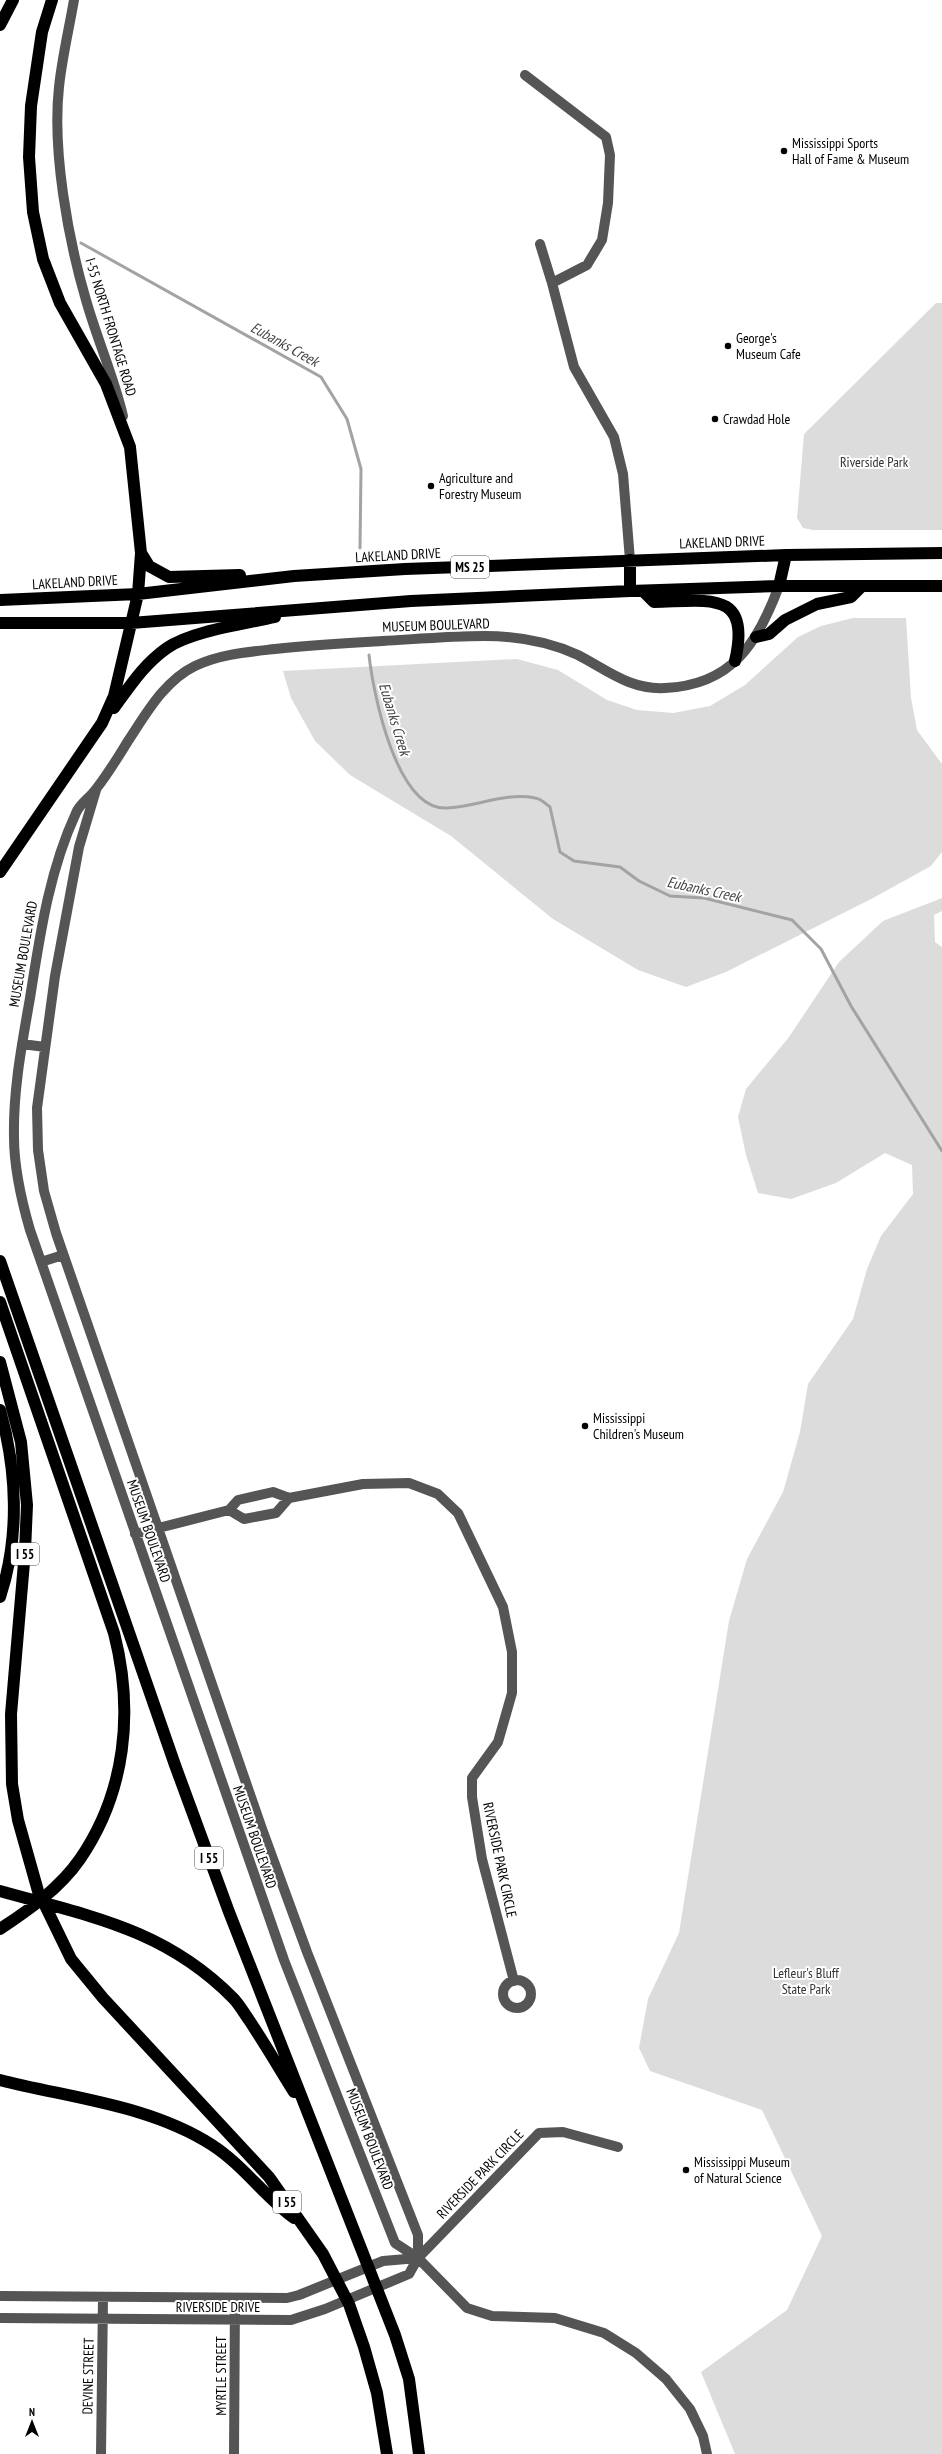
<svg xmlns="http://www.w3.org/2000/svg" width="942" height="2454" viewBox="0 0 942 2454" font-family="'PT Sans Narrow',sans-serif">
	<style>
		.green { fill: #dcdcdc }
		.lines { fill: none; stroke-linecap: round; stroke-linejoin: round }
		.stream { stroke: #a3a3a3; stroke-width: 3 }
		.minor { stroke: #555; stroke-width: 10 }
		.highway { stroke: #000; stroke-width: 12 }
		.poi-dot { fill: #000; stroke: #fff; stroke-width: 1.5 }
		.labels { text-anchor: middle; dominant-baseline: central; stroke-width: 4; stroke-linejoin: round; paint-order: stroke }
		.shield { fill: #fff; stroke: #4c4c4c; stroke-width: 1 }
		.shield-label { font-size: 13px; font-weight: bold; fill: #000 }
		.poi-label { font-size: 14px; fill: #000; stroke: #fff; text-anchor: start }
		.street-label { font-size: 14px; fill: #000; stroke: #fff }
		.park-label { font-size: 14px; fill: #333; stroke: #fff }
		.water-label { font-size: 15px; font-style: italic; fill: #444; stroke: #fff }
	</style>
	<rect width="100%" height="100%" fill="#fff"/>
	<path class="green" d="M936 303H942V530H813L803 528 797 518 804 434Z
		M853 618H906L911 698 917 730 942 764V852L931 866 873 898 726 972 686 987 638 970 553 919 451 836 350 775 315 741 291 698 283 671 517 659 558 670 607 700 637 710 673 713 710 706 745 685 798 637 821 626Z
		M942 898V911L934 915 935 942 942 947V2454H735L701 2372 787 2310 822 2236 762 2110 650 2071 639 2048 648 1999 679 1933 729 1621 747 1559 783 1492 800 1432 808 1384 853 1319 867 1269 881 1236 913 1194 912 1165 885 1153 836 1183 791 1199 758 1193 746 1155 738 1117 746 1089 789 1037 839 962 883 921Z"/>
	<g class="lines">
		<path class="stream" d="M81 243 321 377 347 419 361 469 360 548
			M369 655C373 692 396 811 447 808 475 807 506 792 535 798 540 798 546 804 550 807L560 852 574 861 620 867 639 881 670 896 704 898 792 920 821 949 851 1006 942 1151"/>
		<path class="minor" d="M74 0C69 29 62 58 59 87 52 150 68 239 86 300 97 339 114 377 123 416
			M525 75 606 137 610 155 608 203 602 240 587 265 552 283 574 367 614 437 623 474 630 560
			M540 244 552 283
			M96 790 79 847 55 976 37 1108 38 1150 44 1191 56 1233 262 1829 307 1952 418 2235V2258
			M22 1044 45 1047
			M41 1262 63 1255
			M229 1510 244 1519 276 1513 289 1498
			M135 1534 229 1510 238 1500 273 1492 289 1498 363 1484 409 1483 438 1494 458 1513 503 1607 512 1652V1693L498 1742 472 1778V1797L482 1859 514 1981
			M503 1994a14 14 0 1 1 28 0a14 14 0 1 1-28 0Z
			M0 2296 287 2298 299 2295 383 2261 418 2258
			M0 2318 291 2320 325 2309 409 2274 418 2258 539 2133 563 2132 618 2147
			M101 2454 103 2298
			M234 2454 235 2299
			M707 2454 703 2436 690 2409 666 2379 636 2353 604 2333 555 2318 492 2316 467 2308 418 2258 395 2243 284 1960 30 1230C21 1199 14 1169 14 1137 13 1090 22 1044 30 998 40 935 49 871 76 813 80 803 90 798 96 789 108 774 118 757 128 741 146 714 164 681 195 666 220 654 248 652 275 649 311 645 347 643 383 641 417 639 451 636 485 636 517 636 548 641 578 655 607 670 630 690 665 688 733 685 758 642 779 586"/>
		<path class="highway" d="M0 25 13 0
			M141 553 149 566 169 577 240 575
			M630 560V591
			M779 586 786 555
			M643 591 654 602C707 601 752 589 735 661
			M0 600 138 594 294 576 405 569 786 555 942 553
			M0 623H131L411 601 630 591 779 586H942
			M756 637 769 634 785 620 817 604 851 597 862 586
			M114 708C130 686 144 664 167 648 191 631 245 624 275 617
			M0 872 102 723 114 696 138 594 141 553 130 447 106 384 60 303 43 259 33 212 29 157 31 106 42 32 52 0
			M0 1261 175 1765 229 1912 395 2335 409 2379 419 2454
			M0 1302 114 1633C134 1711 126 1792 80 1859 60 1888 29 1910 0 1929
			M0 1362 21 1442 27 1505 25 1551 11 1714 12 1784 18 1820 38 1891 71 1959 103 1998 269 2177 323 2254 349 2304 364 2347 377 2393 387 2454
			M0 1410C17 1470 20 1537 0 1597
			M0 1891C89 1916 165 1929 233 1998 239 2004 244 2013 249 2020 265 2044 279 2068 294 2092
			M0 2080C70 2098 150 2105 212 2145 243 2165 264 2196 294 2218"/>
	</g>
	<g class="poi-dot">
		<circle cx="784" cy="151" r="4"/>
		<circle cx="728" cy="346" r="4"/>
		<circle cx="715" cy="419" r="4"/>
		<circle cx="431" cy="486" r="4"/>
		<circle cx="585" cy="1426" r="4"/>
		<circle cx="686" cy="2170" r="4"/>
	</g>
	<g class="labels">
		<g class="shield">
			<rect x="451" y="556" width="38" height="22" rx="3"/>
			<rect x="11" y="1543" width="28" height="22" rx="3"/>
			<rect x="195" y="1847" width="28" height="22" rx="3"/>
			<rect x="273" y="2191" width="28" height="22" rx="3"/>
		</g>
		<g class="shield-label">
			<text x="470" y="567">MS 25</text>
			<text x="25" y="1554">I 55</text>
			<text x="209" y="1858">I 55</text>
			<text x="287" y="2202">I 55</text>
		</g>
		<g class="poi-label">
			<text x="792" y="143">Mississippi Sports<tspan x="792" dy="16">Hall of Fame &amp; Museum</tspan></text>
			<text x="736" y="338">George's<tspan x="736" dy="16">Museum Cafe</tspan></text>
			<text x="723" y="419">Crawdad Hole</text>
			<text x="439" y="478">Agriculture and<tspan x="439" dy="16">Forestry Museum</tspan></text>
			<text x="593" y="1418">Mississippi<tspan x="593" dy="16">Children's Museum</tspan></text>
			<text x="694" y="2162">Mississippi Museum<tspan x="694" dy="16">of Natural Science</tspan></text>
		</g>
		<g class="street-label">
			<text transform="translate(111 327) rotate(73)">I-55 NORTH FRONTAGE ROAD</text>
			<text transform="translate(722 542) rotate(-2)">LAKELAND DRIVE</text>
			<text transform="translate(398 555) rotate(-3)">LAKELAND DRIVE</text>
			<text transform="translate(75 582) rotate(-3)">LAKELAND DRIVE</text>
			<text transform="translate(436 625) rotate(-2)">MUSEUM BOULEVARD</text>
			<text transform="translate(23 954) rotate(-80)">MUSEUM BOULEVARD</text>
			<text transform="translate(149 1531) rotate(71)">MUSEUM BOULEVARD</text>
			<text transform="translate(255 1837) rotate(71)">MUSEUM BOULEVARD</text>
			<text transform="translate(500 1860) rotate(78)">RIVERSIDE PARK CIRCLE</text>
			<text transform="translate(370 2139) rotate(69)">MUSEUM BOULEVARD</text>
			<text transform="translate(480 2174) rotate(-46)">RIVERSIDE PARK CIRCLE</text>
			<text x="218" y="2307">RIVERSIDE DRIVE</text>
			<text transform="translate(88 2376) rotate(-89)">DEVINE STREET</text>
			<text transform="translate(221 2376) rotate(-90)">MYRTLE STREET</text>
		</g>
		<g class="park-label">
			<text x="874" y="462">Riverside Park</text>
			<text x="806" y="1973">Lefleur's Bluff<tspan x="806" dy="16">State Park</tspan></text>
		</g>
		<g class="water-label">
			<text transform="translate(285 344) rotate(29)">Eubanks Creek</text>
			<text transform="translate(395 719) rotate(73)">Eubanks Creek</text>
			<text transform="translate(704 889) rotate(12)">Eubanks Creek</text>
		</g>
	</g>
	<g transform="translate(32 2422)" stroke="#ffffff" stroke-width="3" paint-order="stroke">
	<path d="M0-3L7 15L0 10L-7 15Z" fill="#000000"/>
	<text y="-6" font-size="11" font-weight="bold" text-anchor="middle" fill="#000000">N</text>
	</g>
</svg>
